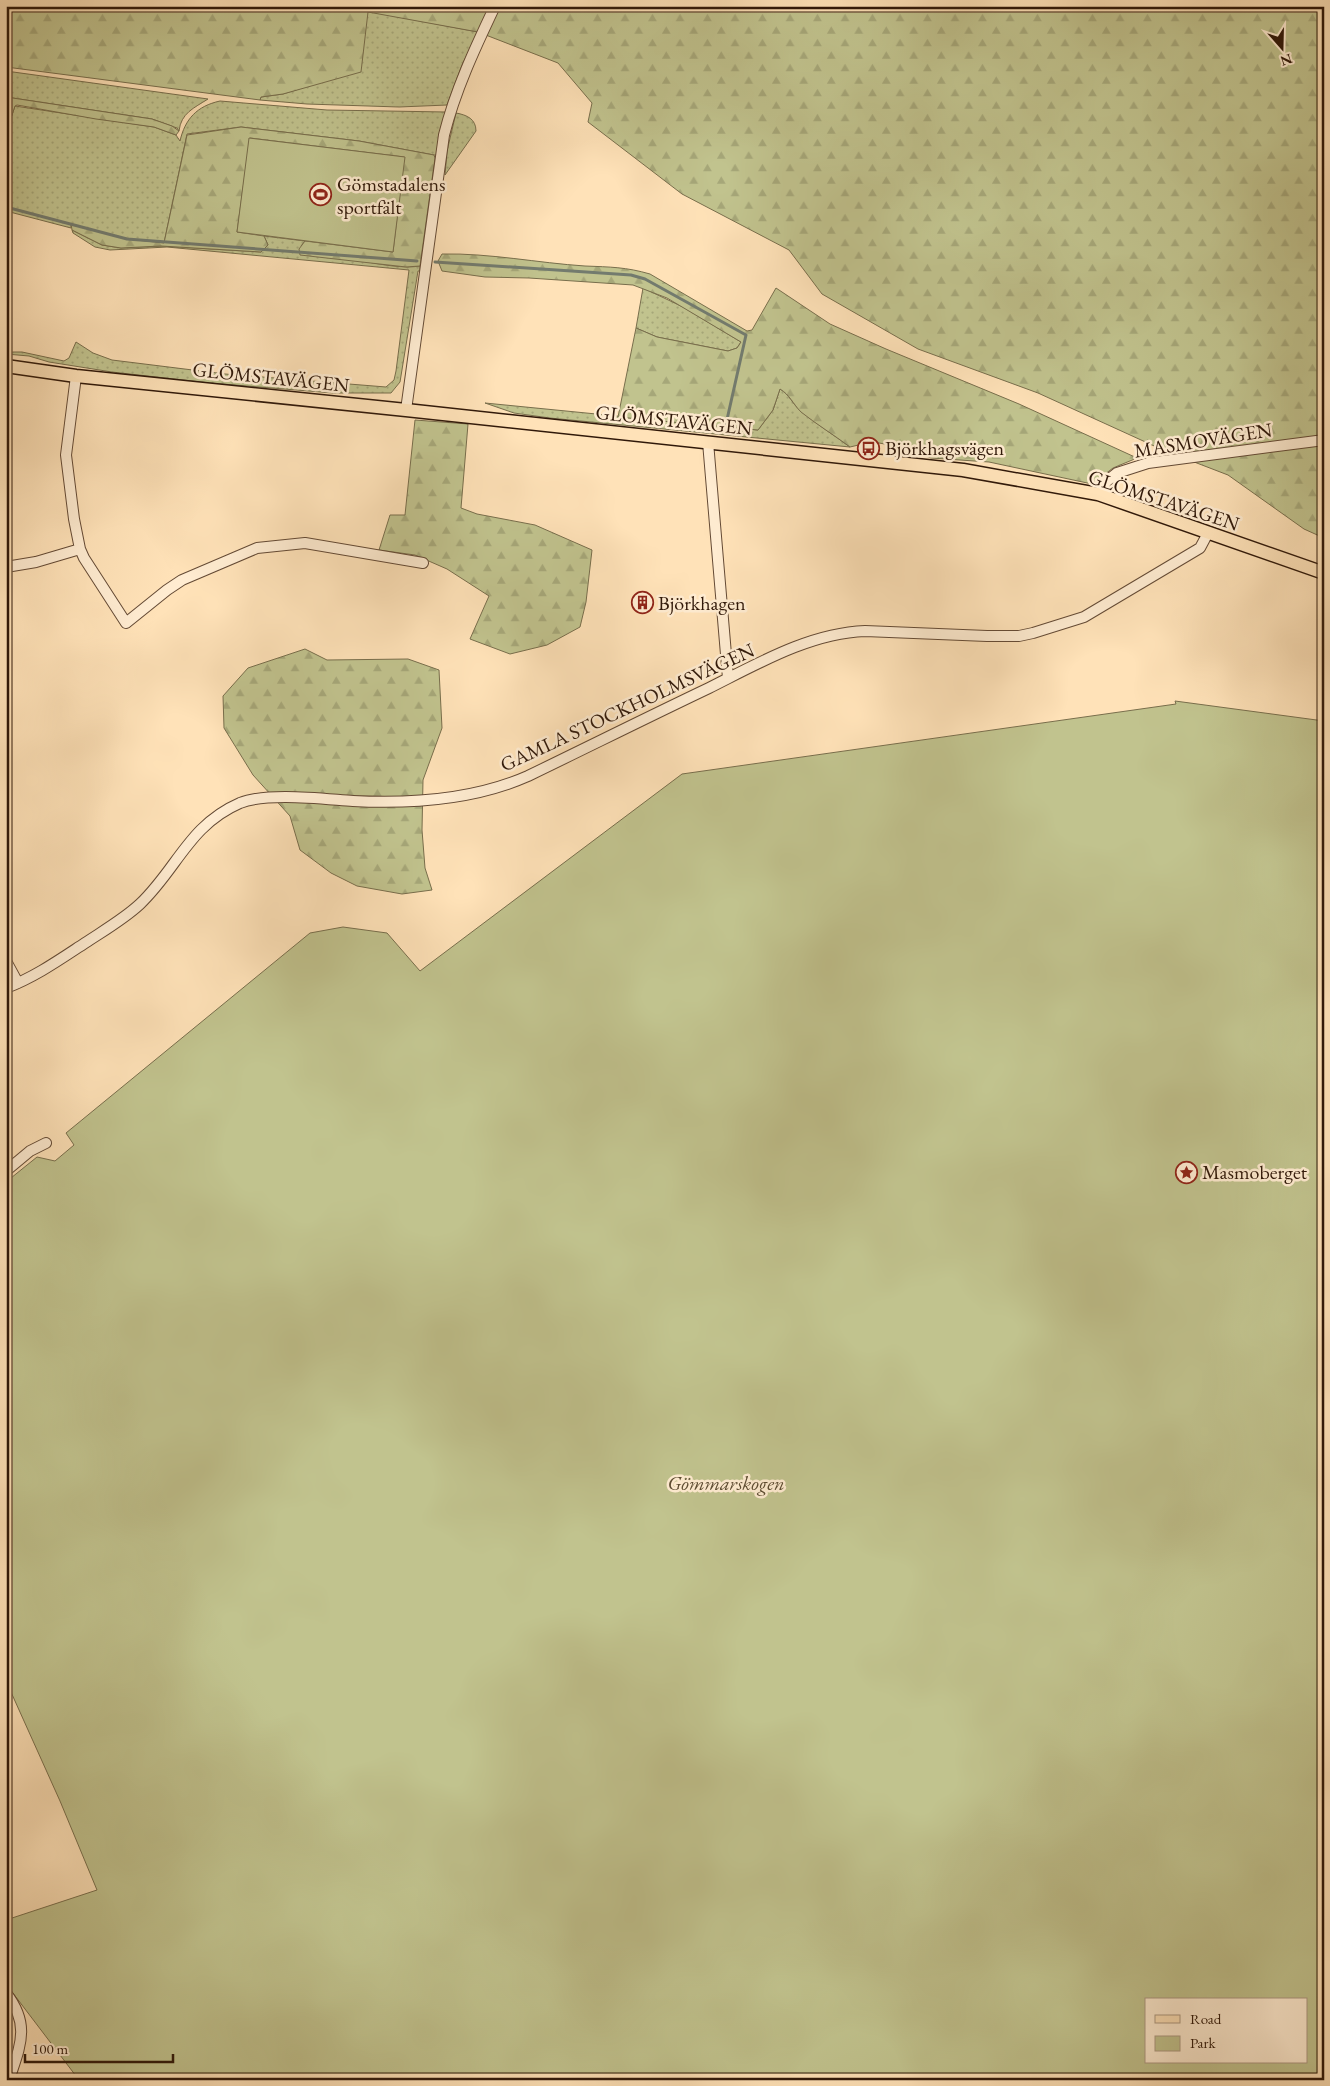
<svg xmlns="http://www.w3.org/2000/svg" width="1330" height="2086" viewBox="0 0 1330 2086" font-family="'EB Garamond',serif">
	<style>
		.grass { fill: url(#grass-dots); stroke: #786e4c }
		.forest { fill: url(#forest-firs); stroke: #786e4c }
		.green { fill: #c1c38e; stroke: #786e4c; fill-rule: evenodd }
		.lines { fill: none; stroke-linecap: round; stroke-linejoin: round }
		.stream { stroke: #737b6e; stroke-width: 3 }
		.minor-casing { stroke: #644a35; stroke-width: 12 }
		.major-casing { stroke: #301809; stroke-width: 15 }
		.minor { stroke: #ffecd1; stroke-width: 10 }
		.major { stroke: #ffe2b8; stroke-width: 12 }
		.labels { text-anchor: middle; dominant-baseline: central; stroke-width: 5; stroke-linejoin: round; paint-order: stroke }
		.poi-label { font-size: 20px; fill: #301809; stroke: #ffecd1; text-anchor: start }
		.street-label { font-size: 20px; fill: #301809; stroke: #ffecd1 }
		.park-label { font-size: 20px; font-style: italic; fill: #5c4b31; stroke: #ffecd1 }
	</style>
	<defs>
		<pattern id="grass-dots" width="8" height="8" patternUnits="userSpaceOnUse" patternTransform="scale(1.25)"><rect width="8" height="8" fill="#c1c38e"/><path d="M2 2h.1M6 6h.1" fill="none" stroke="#a6a779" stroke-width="1.8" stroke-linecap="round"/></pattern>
		<pattern id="forest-firs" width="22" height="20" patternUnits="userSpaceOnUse" patternTransform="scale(1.25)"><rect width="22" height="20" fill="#c1c38e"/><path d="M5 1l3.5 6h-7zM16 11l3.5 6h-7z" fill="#a6a779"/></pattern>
	</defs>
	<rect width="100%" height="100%" fill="#ffe2b8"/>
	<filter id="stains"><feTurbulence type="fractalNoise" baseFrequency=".004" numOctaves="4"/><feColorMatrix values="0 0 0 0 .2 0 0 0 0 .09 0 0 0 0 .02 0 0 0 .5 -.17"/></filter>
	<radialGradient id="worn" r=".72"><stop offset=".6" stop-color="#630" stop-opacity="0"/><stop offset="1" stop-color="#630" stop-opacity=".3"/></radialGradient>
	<path class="grass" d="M368 11 478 32 462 65 447 105 399 107 307 104 260 100 261 97 283 94 321 82Z
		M6 71 208 99C194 108 181 113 179 131L177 128 152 119 6 97Z
		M220 101 327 110 446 112 437 155H434L359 141 241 127 187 134 164 243 127 239 71 224V228L6 211V133L15 106 154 127 176 135 180 141C185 119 197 106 220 101Z
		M456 113C467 115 476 119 476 131L445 175 447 151Z
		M72 230 102 245 121 248 161 246 261 252 268 245 264 236 305 241 301 246C332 253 390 271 420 266V271H418L400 382 391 393H333L210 383 112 372 49 362 29 356 6 354V352H22L64 361 69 358 76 342 93 353 112 360 225 374 386 387 394 380 396 371 409 270 167 247 110 250 95 247 73 233Z
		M643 288 683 307 741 342 737 348 728 351 657 337 636 328Z
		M780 389C790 395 792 404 801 411 816 424 834 435 850 447L550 418 514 413 485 403 758 430 773 410Z"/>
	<path class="forest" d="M6 6H1324V538L1304 529 1228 475 1163 450 1038 393 918 349 822 294 789 250 682 194 588 122 592 103 558 63 478 32 368 12 361 72 283 94 261 97 260 100 6 67Z
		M6 97 152 119 172 126 179 131 176 135 154 127 96 119 17 105 15 106 6 133Z
		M241 127 359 141 434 155 435 158 420 266 406 267 300 255 299 249 305 241 393 252 404 157 250 138 237 232 264 236 268 245 261 252 161 246 121 248 102 245 72 230 71 224 127 239 164 243 187 135Z
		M442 254C490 253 538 263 585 266 610 267 626 267 650 274L747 331 752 330 776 288 830 324 886 349 1019 404 1137 458 1113 468 1092 484 989 462 931 458 896 446 879 443H867L850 447C834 435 816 424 801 412 793 404 790 395 780 389L773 410 758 430 618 417 636 328 657 337 728 351 737 348 741 342 667 298 633 285 529 278 485 277 442 271 438 261Z
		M415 420 468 424 461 508 477 514 535 525 592 550 586 602 580 627 547 645 510 654 470 639 489 596 447 569 415 555 379 550 390 515H405Z
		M305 649 327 660 408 659 439 670 442 728 423 780 422 830 425 868 432 890 402 894 357 886 331 873 300 850 290 816 253 775 224 728 223 696 248 668Z"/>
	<path class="green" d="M249 138 405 157 393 252 237 232Z
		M1175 701 1324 721V2080H79L6 1984V1920L97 1890 60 1801 6 1681V1182L37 1157 55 1161 74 1145 66 1133 310 933 343 927 387 933 420 971 682 774 1176 704ZM1146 2000H1306V2062H1146Z"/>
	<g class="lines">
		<path class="stream" d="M6 78 7 76
			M6 207 127 239 417 261
			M435 262 631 275 645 279 746 335 726 424"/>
		<defs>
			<path id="minor" d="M76 376 66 455 74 519 80 549 84 558 126 623 167 590 182 580 257 548 305 543 423 563
				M406 410 444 135C455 91 475 48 495 6
				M708 442 728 678
				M1098 494 1107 481 1117 473 1148 463 1324 440
				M6 567 36 562 80 549
				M6 961 18 983
				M6 988C35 977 59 960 85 943 103 931 124 919 140 904 177 869 189 825 240 803 268 792 323 799 353 801 411 804 474 800 528 776 588 747 648 717 709 688 757 664 810 633 865 631L987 636H1019L1033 633 1084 617 1200 548 1208 533
				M6 1171 30 1151 46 1143
				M6 1993C31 2025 20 2046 9 2080"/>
			<path id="major" d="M6 366 76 376 406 410 963 470 1098 494 1324 573"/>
		</defs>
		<use href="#minor" class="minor-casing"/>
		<use href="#major" class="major-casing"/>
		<use href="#minor" class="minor"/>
		<use href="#major" class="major"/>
	</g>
	<defs>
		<symbol id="stadium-ring" viewBox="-11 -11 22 22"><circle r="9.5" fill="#ffecd1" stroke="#8f2418" stroke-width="1.5"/><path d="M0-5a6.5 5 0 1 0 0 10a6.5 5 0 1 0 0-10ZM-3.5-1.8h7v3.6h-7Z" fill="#8f2418"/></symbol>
		<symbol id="bus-ring" viewBox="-11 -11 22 22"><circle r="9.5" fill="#ffecd1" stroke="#8f2418" stroke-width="1.5"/><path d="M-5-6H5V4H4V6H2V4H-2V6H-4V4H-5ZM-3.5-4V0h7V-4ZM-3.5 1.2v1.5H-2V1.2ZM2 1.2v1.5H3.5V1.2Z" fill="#8f2418"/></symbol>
		<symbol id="building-ring" viewBox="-11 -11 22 22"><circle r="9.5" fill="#ffecd1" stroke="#8f2418" stroke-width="1.5"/><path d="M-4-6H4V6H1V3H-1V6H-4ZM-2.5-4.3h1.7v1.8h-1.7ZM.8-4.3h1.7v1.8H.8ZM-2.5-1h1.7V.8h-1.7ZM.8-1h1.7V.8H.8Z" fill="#8f2418"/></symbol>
		<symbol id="sight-ring" viewBox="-11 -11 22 22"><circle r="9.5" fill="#ffecd1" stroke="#8f2418" stroke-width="1.5"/><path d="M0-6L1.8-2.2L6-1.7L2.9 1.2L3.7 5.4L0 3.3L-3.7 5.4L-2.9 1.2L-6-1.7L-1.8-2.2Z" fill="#8f2418"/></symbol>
	</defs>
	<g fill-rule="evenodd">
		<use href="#stadium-ring" x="308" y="182" width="25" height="25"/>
		<use href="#bus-ring" x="856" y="436" width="25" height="25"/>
		<use href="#building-ring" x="630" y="590" width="25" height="25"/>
		<use href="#sight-ring" x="1174" y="1160" width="25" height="25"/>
	</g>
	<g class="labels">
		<g class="poi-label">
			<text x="337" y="184">Gömstadalens<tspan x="337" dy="23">sportfält</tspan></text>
			<text x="885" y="448">Björkhagsvägen</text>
			<text x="658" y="603">Björkhagen</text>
			<text x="1202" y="1172">Masmoberget</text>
		</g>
		<g class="street-label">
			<text transform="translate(271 377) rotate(6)">GLÖMSTAVÄGEN</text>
			<text transform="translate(674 420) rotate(6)">GLÖMSTAVÄGEN</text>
			<text transform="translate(1203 440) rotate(-9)">MASMOVÄGEN</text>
			<text transform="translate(1164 500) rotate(18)">GLÖMSTAVÄGEN</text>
			<text transform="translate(627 707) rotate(-25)">GAMLA STOCKHOLMSVÄGEN</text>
		</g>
		<g class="park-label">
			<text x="726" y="1483">Gömmarskogen</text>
		</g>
	</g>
	<rect width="1330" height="2086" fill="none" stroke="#ffe2b8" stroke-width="25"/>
	<rect x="8" y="8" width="1315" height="2071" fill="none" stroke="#301809" stroke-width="2.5"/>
	<rect x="12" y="12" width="1305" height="2061" fill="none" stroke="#301809"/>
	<rect x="1145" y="1998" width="162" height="65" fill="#ffecd1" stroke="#ac9781"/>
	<rect x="1155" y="2015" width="25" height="8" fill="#ffe2b8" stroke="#ac9781"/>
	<text x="1190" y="2024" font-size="15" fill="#301809">Road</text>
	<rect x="1155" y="2036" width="25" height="15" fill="#c1c38e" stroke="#ac9781"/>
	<text x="1190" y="2048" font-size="15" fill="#301809">Park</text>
	<g transform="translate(1282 48) rotate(160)" stroke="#ffecd1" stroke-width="4" paint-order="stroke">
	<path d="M0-4L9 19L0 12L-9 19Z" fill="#301809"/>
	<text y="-8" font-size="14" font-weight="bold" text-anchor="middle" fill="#301809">N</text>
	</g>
	<path d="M25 2054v8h148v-8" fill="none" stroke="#301809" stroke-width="2.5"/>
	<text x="32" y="2054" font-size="15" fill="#301809" stroke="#ffecd1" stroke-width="4" paint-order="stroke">100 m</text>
	<rect width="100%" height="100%" filter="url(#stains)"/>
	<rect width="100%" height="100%" fill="url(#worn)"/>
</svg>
